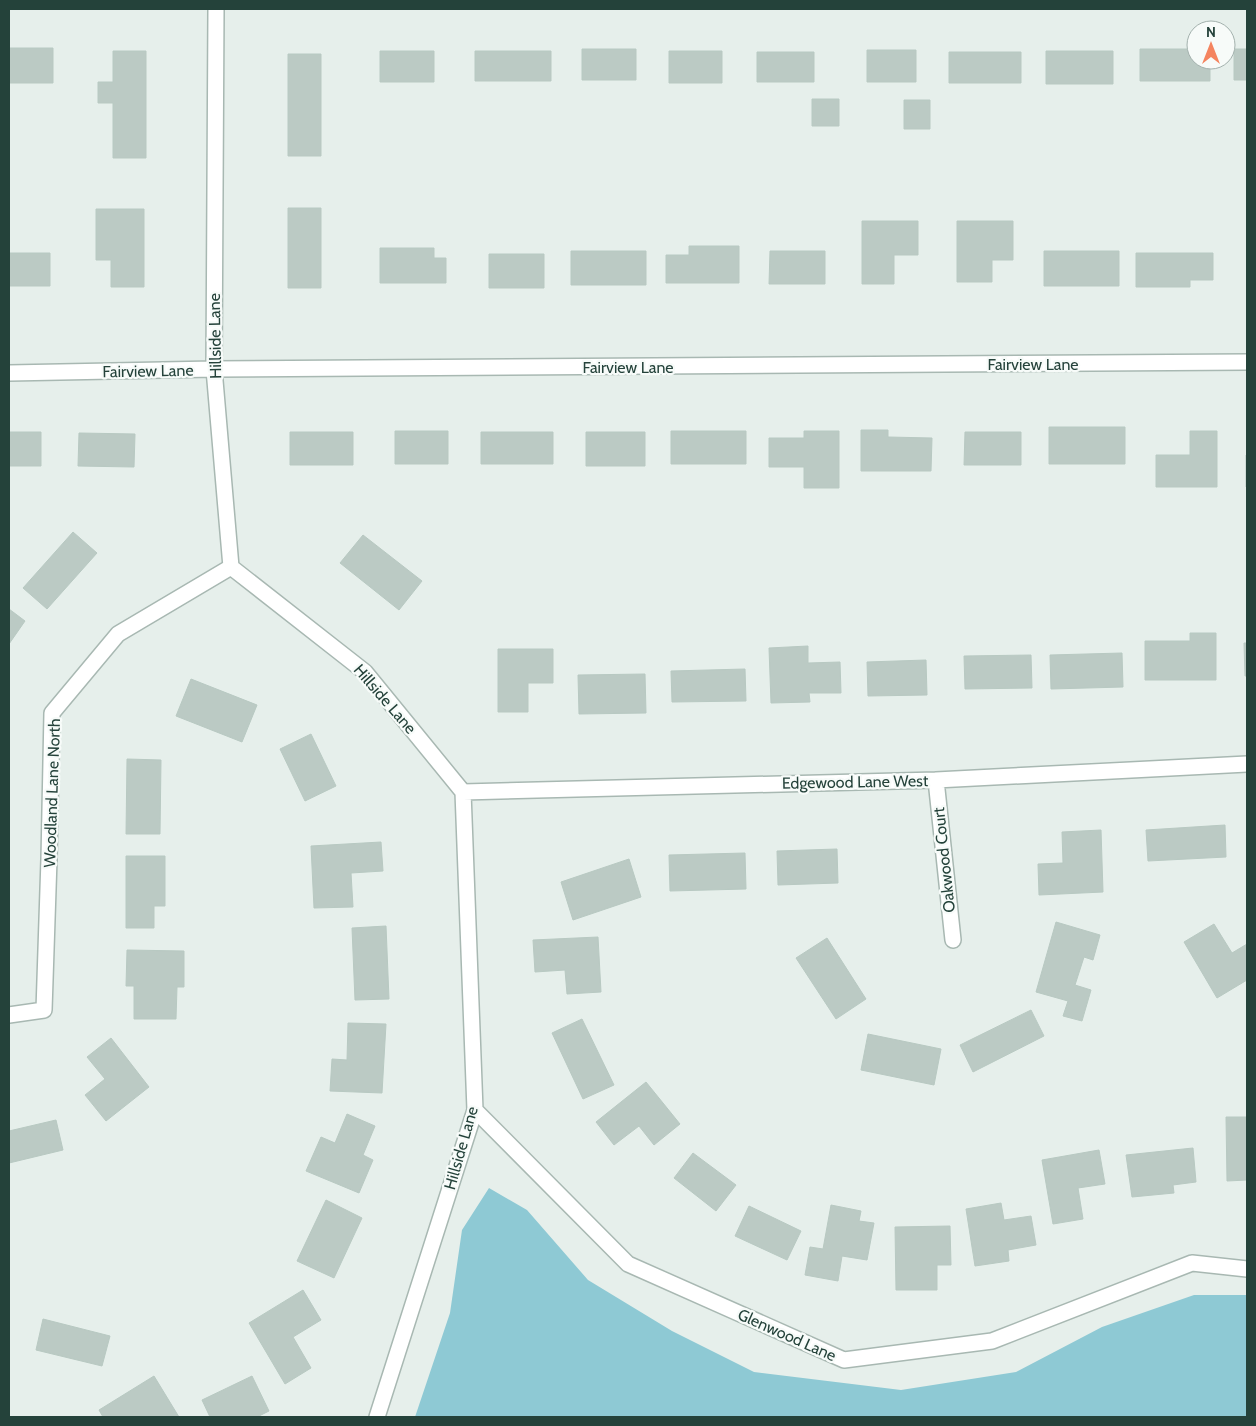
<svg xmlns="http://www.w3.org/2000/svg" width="1256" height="1426" viewBox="0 0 1256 1426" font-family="Cabin,sans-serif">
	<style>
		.water { fill: #8ec9d4 }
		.building { fill: #bbcac4; stroke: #b8c9c2 }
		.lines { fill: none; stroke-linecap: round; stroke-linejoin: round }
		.minor-casing { stroke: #a8b8b2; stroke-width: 18 }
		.minor { stroke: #fff; stroke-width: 15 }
		.labels { text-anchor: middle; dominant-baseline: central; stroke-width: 4.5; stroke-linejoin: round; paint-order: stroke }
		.street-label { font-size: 16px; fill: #24423a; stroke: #f7fbf9 }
	</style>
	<rect width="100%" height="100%" fill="#e6efeb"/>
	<path class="water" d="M489 1188 527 1210 588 1280 672 1331 754 1372 901 1390 1016 1372 1102 1327 1194 1295H1247V1417H415L450 1313 462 1230Z"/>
	<path class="building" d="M9 48H53V83H9Z
		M582 49H636V80H582Z
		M1140 49H1196V60H1210V81H1140Z
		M1234 49H1247V80H1234Z
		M867 50H916V82H867Z
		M113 51H146V158H113V103H98V82H113Z
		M380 51H434V82H380Z
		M475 51H551V81H475Z
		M669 51H722V83H669Z
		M1046 51H1113V84H1046Z
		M757 52H814V82H757Z
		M949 52H1021V83H949Z
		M288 54H321V156H288Z
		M812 99H839V126H812Z
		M904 100H930V129H904Z
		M288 208H321V288H288Z
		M96 209H144V287H111V260H96Z
		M862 221H918V255H894V284H862Z
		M957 221H1013V260H992V282H957Z
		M689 246H739V283H666V255H689Z
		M380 248H434V258H446V283H380Z
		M571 251H646V285H571Z
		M770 251H825V284H769Z
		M1044 251H1119V286H1044Z
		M9 253H50V286H9Z
		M1136 253H1213V280H1190V287H1136Z
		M489 254H544V288H489Z
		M1049 427H1125V464H1049Z
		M861 430H888V437L932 438 931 471H861Z
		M395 431H448V464H395Z
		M671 431H746V464H671Z
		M804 431H839V488H804V467H769V438H804Z
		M1190 431H1217V487H1156V455H1190Z
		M9 432H41V466H9Z
		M290 432H353V465H290Z
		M481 432H553V464H481Z
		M586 432H645V466H586Z
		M965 432H1021V465H964Z
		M79 433 135 434 134 467 78 466Z
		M1246 455H1247V487H1246Z
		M73 532 97 553 47 609 23 588Z
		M363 535 422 581 399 610 340 563Z
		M9 609 25 621 9 644Z
		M1190 633H1216V680H1145V641H1190Z
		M1244 643H1247V676H1245Z
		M808 646V663L840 662 841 693H809L810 702 771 703 769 648Z
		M498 649H553V683H528V712H498Z
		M1122 653 1123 687 1051 689 1050 655Z
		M1031 655 1032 688 965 689 964 656Z
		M926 660 927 695 868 696 867 662Z
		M745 669 746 701 672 702 671 671Z
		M645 674 646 713 579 714 578 675Z
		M191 679 257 705 242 742 176 716Z
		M311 734 336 786 305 801 280 749Z
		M127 759 161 760 160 834H126Z
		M1225 825 1226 857 1148 861 1146 830Z
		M1101 830 1103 892 1039 895 1038 864 1063 863 1062 832Z
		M381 842 383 871 351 873 353 907 314 908 311 846Z
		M837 849 838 883 778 885 777 851Z
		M745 853 746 889 670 891 669 855Z
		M126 856H165V906H154V928H126Z
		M629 859 641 897 573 920 561 882Z
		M1056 922 1100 935 1093 960 1084 957 1075 985 1091 990 1082 1021 1063 1016 1068 1001 1036 992Z
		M1214 924 1232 953 1247 944V980L1217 998 1184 942Z
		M386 926 389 999 355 1000 352 928Z
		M598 937 601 992 567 994 565 970 535 972 533 940Z
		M827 938 866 999 836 1019 796 958Z
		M127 950 184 951V987H177L176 1019H134V986H126Z
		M1031 1010 1044 1036 973 1072 960 1045Z
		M582 1019 614 1085 583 1099 552 1033Z
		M348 1023 386 1024 382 1093 330 1091 332 1059 347 1060Z
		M868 1034 941 1049 934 1085 861 1070Z
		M111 1038 149 1087 106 1121 85 1095 105 1079 87 1057Z
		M646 1082 680 1124 654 1145 639 1126 614 1145 596 1122Z
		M347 1114 375 1126 363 1155 373 1160 359 1193 306 1171 321 1137 335 1143Z
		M1226 1117H1247V1180L1227 1181Z
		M56 1120 63 1150 9 1163V1131Z
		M1193 1148 1196 1182 1173 1185 1174 1193 1132 1197 1126 1155Z
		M1099 1150 1105 1184 1078 1188 1083 1219 1053 1224 1042 1160Z
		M693 1153 736 1185 716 1211 674 1178Z
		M326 1200 362 1218 334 1278 297 1261Z
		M1001 1203 1004 1220 1031 1216 1036 1245 1008 1250 1009 1261 975 1266 966 1209Z
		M831 1205 861 1211 859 1221 874 1223 867 1260 842 1256 838 1281 805 1275 810 1247 823 1249Z
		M749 1206 801 1231 787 1260 735 1236Z
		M950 1226 951 1265H937V1290H896L895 1227Z
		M303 1290 321 1320 293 1337 311 1368 285 1384 249 1323Z
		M43 1319 110 1336 102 1366 36 1350Z
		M154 1376 179 1417H103L99 1410Z
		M252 1376 269 1411 257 1417H210L202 1400Z"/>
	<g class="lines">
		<defs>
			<path id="minor" d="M216 9 214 369 231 567 365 672 463 792 475 1110 377 1417
				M9 373 214 369 1247 362
				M936 780 953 940
				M463 792 936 780 1247 764
				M9 1015 44 1010 49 859 52 713 118 634 231 567
				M475 1110 628 1264 844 1360 992 1341 1192 1263 1247 1269"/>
		</defs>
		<use href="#minor" class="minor-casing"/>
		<use href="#minor" class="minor"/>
	</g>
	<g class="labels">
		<g class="street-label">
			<text transform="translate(215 336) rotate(-91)">Hillside Lane</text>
			<text x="1033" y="364">Fairview Lane</text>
			<text x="628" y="367">Fairview Lane</text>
			<text transform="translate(148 371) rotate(-1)">Fairview Lane</text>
			<text transform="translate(385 699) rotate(49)">Hillside Lane</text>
			<text transform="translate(855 782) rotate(-1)">Edgewood Lane West</text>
			<text transform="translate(52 793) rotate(-88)">Woodland Lane North</text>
			<text transform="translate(944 860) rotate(-96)">Oakwood Court</text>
			<text transform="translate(461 1148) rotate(-74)">Hillside Lane</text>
			<text transform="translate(787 1335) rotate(24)">Glenwood Lane</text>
		</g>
	</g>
	<rect width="1256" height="1426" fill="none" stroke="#24423a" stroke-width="20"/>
	<g transform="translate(1211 45)"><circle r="24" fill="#f7fbf9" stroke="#a3b1ad"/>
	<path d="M0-4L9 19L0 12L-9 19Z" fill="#f4845f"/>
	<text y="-8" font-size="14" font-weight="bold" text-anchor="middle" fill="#24423a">N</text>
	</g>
</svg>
